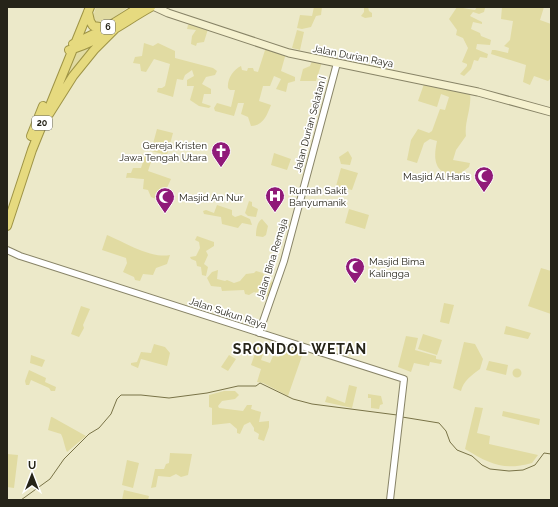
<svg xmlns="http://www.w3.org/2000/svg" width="558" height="507" viewBox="0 0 558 507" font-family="Raleway,sans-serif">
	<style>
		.green { fill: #e1dba2 }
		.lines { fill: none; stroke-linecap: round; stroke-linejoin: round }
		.stream { stroke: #797347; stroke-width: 1 }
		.tertiary-casing { stroke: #888467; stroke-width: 8 }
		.secondary-casing { stroke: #888467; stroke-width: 9 }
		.trunk-casing { stroke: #9e9446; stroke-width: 10 }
		.tertiary { stroke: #fff; stroke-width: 6 }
		.secondary { stroke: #f5f1cf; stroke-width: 7 }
		.trunk { stroke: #e6da7f; stroke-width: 8 }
		.labels { text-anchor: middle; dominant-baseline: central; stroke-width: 3.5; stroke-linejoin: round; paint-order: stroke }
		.shield { fill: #fff; stroke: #67665e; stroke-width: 1 }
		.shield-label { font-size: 9px; font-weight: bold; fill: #262419 }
		.street-label { font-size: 10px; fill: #262419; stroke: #fff }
		.poi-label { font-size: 10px; fill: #262419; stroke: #fff; text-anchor: start }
		.district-label { font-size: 14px; font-weight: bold; letter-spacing: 1px; fill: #262419; stroke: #fff }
	</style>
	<rect width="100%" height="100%" fill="#ece9c9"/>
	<path class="green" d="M96 7H123L127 8 105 24 97 25 92 19Z
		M314 7H322L321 15 316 16 311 27 302 29 297 28 300 15 312 16Z
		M364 7H368L369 11 372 13V17L365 18 361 16 364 12Z
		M457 7 475 10 477 7 485 8 484 12 479 14 473 12 470 16 482 22V24L473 22 471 29 480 33 481 36 491 40 490 45 477 44 476 49 488 54 487 58 480 57 478 61 474 60 471 69 464 76 460 74 467 66V64L462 62 468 48 463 38 456 35 457 30 449 19Z
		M502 7H544L540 20 551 24V78L548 81 534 76 530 85 523 82 526 65 491 54 492 50H495L508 53 509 48 504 46 510 40 513 21 501 19Z
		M192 23 208 29 204 42 197 43 196 46 191 44 192 36 196 30 187 29 188 25Z
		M297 30 304 32 300 50 292 48Z
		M102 38 85 54 60 89 76 50Z
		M144 43 153 46 158 43 175 51V58L213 68 217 71 215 75 206 77 202 84 211 89V94H204L202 103 211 106 209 108 199 106 190 100 194 86H187V80L194 76 192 70 185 75 183 80 177 79 173 97 157 92 158 88H162L165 86 170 64 154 59 146 72 141 71 140 64 133 63 135 57 142 56Z
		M266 47 286 53 281 71 295 77V81L288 83 286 92 276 89 281 79 274 76 270 86H263L259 101 271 105C267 115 263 126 251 126L248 117 241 114 244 103H238L234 116 215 111 214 108 217 103 231 107 235 90H230L228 88C227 79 233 70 241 66L242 70 247 71 248 68H253L254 71 258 72Z
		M312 61 322 62 316 81H300L303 69 310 66Z
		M424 84 470 93C472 108 464 122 466 136L456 150 453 160 470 163 469 167 457 176C434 174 433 160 437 141L430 139 424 143 417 163 407 160 411 140 418 129 429 133 432 131 440 109 445 110 449 97 441 94 437 107 418 101Z
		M157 129 173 133 167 155 151 151Z
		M348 151 352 158 350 165 341 164 339 157Z
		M146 153 153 156 148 171 171 179 166 190H159L160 196 156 199 151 197 148 190 143 189 144 179C137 179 133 177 126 178L127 173H131L133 168H141Z
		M274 153 291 159 287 170 271 165Z
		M341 168 358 173 352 190 336 186Z
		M249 201 252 202V206L258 209 256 217 248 216 245 213Z
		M217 205 232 210V215L235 217 241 215 250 219 252 225 242 223 238 228 222 224 221 217 204 214 203 211 206 210 214 213Z
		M349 209 369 215 365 229 345 223Z
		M262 219 268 226 266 235 263 237 256 236C256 230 257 222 262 219Z
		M107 235C124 242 151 259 170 255L167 264 156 268 153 275 143 274 140 281 135 280 134 277 123 272 127 263 126 258 102 250Z
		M197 236 214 242V246L206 251 208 255 204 264 208 267 206 276 202 275 201 267 197 266 196 261 191 259 190 257 196 256 200 248 199 242 195 240Z
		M541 268 551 271V314L528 306Z
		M218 270 217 279 225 281 227 280 234 283 240 281 246 274 254 273 256 271 263 273 266 279 275 283 270 297 254 292 249 295 245 294 244 290 222 291 221 287 211 286 207 278 212 272Z
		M444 303 454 305 449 324 440 322Z
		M81 306 90 309 83 325 84 328 79 337 71 334Z
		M506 326 531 333 528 339 504 334Z
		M423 334 442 340 437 355 418 349Z
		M406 336 418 338 415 350 436 356V359L442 360 441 364 430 362 429 366 414 363 411 372 398 367Z
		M464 342 475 344 483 359 480 369C472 375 463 381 461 391L453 388Z
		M154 344 165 347 170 353 167 366 141 359 138 368 131 365V363L137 362 141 352 151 353Z
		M258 345 265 348 261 360 270 363 273 356 279 357 286 347 303 353 288 396 263 383 257 382 261 369 251 365Z
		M31 355 45 360 42 367 30 363Z
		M229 355 236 359 228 371 221 367Z
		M489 361 508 365 506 375 486 370Z
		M512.5 373a4.5 4.5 0 1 1 9 0a4.5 4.5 0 1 1-9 0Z
		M29 370 46 378 45 382 56 387 55 391H51L49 388 31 380 29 385H26L25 381Z
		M349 385 357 387 352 408 325 402 327 396 345 403Z
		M224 391H235L239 395 235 399 222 401 218 406 219 408 243 411 247 405H252L251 409 261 412 259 422 269 421V427L264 441 258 439 259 434 254 431V428L250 422 244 425 240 434 237 433V429L230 423 212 425V408L209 407V395Z
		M368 394 381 396 383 404 380 405 379 409 371 408V398H368Z
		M475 407 483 408 477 433 490 436 489 444 538 455 532 463C503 471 490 464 465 449Z
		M503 411 540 419 539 425 502 416Z
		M51 417H52L86 436 67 452C64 445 64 440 61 434L48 430Z
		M170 453 192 454 188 475 181 477 176 474 170 477 158 476 156 487 151 488 155 469H164L166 464 169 463Z
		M7 454 18 455 14 488 7 487Z
		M127 460 139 463 133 488 122 485Z
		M124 490 149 496 148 500H122Z"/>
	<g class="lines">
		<path class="stream" d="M402 417 439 423 446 431 450 442 457 450 472 456 482 465 490 469 509 471 523 470 535 465 544 453 551 454
			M21 500 50 479 64 459 89 434 99 428 111 414 117 399 121 395H141L169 398 207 393 238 386H256L260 383 293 399 312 404 397 415"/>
		<defs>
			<path id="tertiary" d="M7 250 20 256 404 379 390 500
				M259 333 284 261 337 63"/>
			<path id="secondary" d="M155 7 168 13 289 53 478 92 551 112"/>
			<path id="trunk" d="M88 12 90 21 93 26 106 28
				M73 44 106 28 138 8
				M69 50C99 42 124 22 151 7
				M49 114 73 76 94 50 116 28
				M31 136 43 106
				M7 226 32 150 90 7"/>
		</defs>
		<use href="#tertiary" class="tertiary-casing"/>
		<use href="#secondary" class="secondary-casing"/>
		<use href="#trunk" class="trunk-casing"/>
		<use href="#tertiary" class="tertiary"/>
		<use href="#secondary" class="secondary"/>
		<use href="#trunk" class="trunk"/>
	</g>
	<defs>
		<symbol id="church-pin" viewBox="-11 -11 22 30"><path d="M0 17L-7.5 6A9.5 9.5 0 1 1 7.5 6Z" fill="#901a79" stroke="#fff"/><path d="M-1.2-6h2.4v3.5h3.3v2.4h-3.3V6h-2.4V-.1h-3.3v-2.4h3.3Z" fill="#fff"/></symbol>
		<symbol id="mosque-pin" viewBox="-11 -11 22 30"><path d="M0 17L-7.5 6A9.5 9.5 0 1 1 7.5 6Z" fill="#901a79" stroke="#fff"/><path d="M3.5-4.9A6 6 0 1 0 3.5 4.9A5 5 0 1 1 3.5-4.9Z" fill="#fff"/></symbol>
		<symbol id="hospital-pin" viewBox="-11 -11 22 30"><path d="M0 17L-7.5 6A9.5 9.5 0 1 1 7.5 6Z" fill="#901a79" stroke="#fff"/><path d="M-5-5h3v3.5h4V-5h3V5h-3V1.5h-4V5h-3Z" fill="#fff"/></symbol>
	</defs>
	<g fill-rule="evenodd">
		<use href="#church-pin" x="210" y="140" width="22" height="30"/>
		<use href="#mosque-pin" x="473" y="165" width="22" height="30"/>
		<use href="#hospital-pin" x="264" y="185" width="22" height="30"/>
		<use href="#mosque-pin" x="154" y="186" width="22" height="30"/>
		<use href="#mosque-pin" x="344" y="256" width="22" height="30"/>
	</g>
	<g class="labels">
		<g class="shield">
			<rect x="101" y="20" width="14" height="14" rx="3"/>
			<rect x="32" y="116" width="20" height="14" rx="3"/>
		</g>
		<g class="shield-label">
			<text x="108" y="27">6</text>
			<text x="42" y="123">20</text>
		</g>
		<g class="street-label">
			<text transform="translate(353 56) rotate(11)">Jalan Durian Raya</text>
			<text transform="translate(310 124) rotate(-75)">Jalan Durian Selatan I</text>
			<text transform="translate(272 259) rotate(-73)">Jalan Bina Remaja</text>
			<text transform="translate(228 313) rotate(18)">Jalan Sukun Raya</text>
		</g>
		<g class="poi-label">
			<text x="207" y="145" text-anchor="end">Gereja Kristen<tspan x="207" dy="12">Jawa Tengah Utara</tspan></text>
			<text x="470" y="176" text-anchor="end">Masjid Al Haris</text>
			<text x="289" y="190">Rumah Sakit<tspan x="289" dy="12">Banyumanik</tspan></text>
			<text x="179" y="197">Masjid An Nur</text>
			<text x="369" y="261">Masjid Bima<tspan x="369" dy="12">Kalingga</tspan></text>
		</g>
		<g class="district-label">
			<text x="300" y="349">SRONDOL WETAN</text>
		</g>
	</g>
	<rect width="558" height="507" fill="none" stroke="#262419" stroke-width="16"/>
	<g transform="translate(32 475)" stroke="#ffffff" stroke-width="3" paint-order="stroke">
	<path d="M0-3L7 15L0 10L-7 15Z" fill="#262419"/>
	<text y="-6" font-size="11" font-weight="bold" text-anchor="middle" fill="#262419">U</text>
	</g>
</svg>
